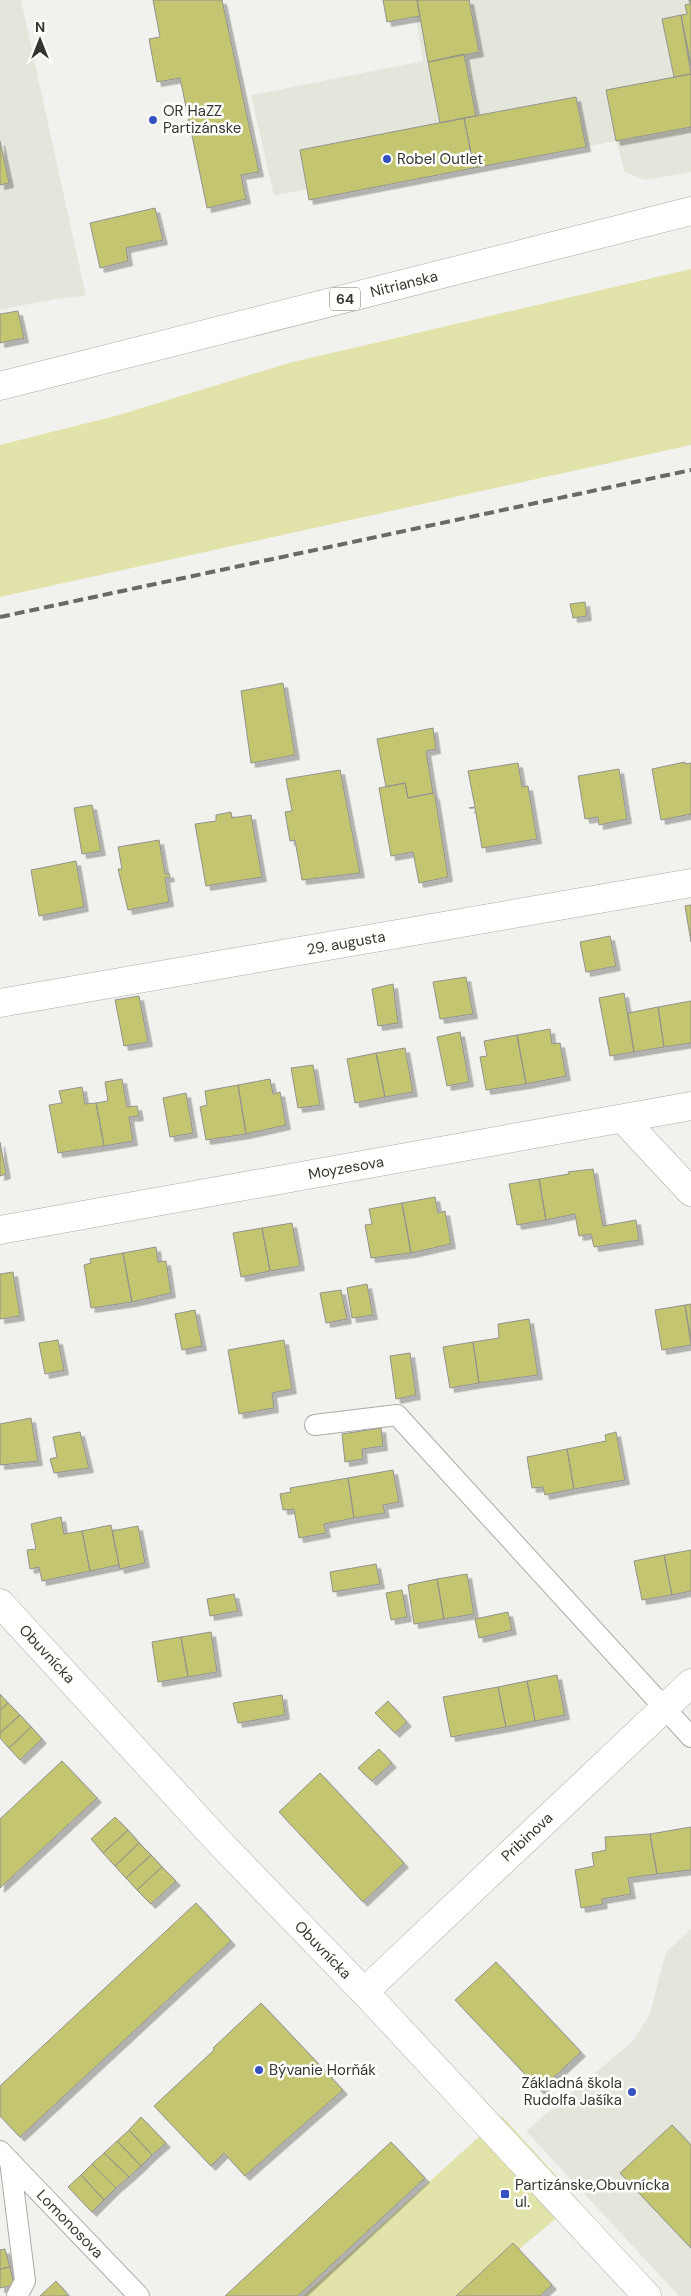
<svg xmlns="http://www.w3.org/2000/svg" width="691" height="2296" viewBox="0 0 691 2296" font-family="'DM Sans',sans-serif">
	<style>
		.built { fill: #e5e6db }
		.green { fill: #e1e3ab }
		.building { fill: #c3c571; stroke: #92938f; filter: url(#shadow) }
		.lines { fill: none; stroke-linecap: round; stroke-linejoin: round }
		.service-casing { stroke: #ababa7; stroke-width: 22 }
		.minor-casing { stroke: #ababa7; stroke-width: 29 }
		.primary-casing { stroke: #ababa7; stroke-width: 29 }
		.service { stroke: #fff; stroke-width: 20 }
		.minor { stroke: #fff; stroke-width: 28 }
		.primary { stroke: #fff; stroke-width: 28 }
		.rail { stroke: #696967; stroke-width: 4; stroke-dasharray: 10 5; stroke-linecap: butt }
		.poi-dot { fill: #3451c2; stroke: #fffffb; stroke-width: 2 }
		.labels { text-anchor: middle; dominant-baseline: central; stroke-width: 5; stroke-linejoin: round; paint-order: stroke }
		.shield { fill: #fffffb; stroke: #727270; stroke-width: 1 }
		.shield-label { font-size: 14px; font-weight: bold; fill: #353534 }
		.poi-label { font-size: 15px; fill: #353534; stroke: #fffffb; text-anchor: start }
		.street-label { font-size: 15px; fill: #353534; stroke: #fffffb }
	</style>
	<defs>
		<filter id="shadow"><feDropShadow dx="4.5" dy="4.5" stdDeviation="0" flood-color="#0004"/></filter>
	</defs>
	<rect width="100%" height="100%" fill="#f1f2ee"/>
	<path class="built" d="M0 0H21L86 296 55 299 0 310Z
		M413 0H691V172L645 180 625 172 616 141 309 200 307 189 274 196 251 95 423 61Z
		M691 1929V2296H679L526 2131 634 2040 650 2013 666 1952Z"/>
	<path class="green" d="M691 269V445L0 597V445L119 415 289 363Z
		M502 2116 578 2200 463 2296H303Z"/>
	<path class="building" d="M153 0H222L259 172 241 175 246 199 207 208 180 78 157 82 149 39 160 37Z
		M383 0H417L420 16 387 22Z
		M417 0H469L479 52 428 62Z
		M689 0H691V65L681 15 687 14 685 5 690 4Z
		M681 15 691 74 674 77 662 19Z
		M464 54 476 116 440 123 428 62Z
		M691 74V127L616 141 606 90Z
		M576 97 586 147 474 168 464 118Z
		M464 118 474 168 309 200 300 150Z
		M0 141 9 183 0 185Z
		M155 208 163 240 126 248 128 261 100 268 90 223Z
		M18 311 24 338 0 343V314Z
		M585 602 587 616 573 618 570 604Z
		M283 683 295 755 251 763 241 691Z
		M433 728 436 749 426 751 433 793 408 798 405 783 386 787 377 739Z
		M685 762V764L691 763V814L661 820 652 769Z
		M518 763 522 787 528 786 537 839 482 848 475 808H469L475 807 468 771Z
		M619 769 627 819 599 825 598 817 585 819 578 776Z
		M340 770 360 873 302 880 295 840 290 841 285 812 292 811 286 779Z
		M405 783 408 798 433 793 435 796 448 877 419 883 413 852 391 856 379 788Z
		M92 805 101 851 82 854 74 808Z
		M231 812 232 818 251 815 262 877 206 886 195 824 216 821V815Z
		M159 840 165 874 169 873 170 877 165 878 169 902 128 910 118 869H122L118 847Z
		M76 861 84 907 39 916 31 870Z
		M691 905V942L685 906Z
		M610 936 616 966 586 972 580 942Z
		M466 977 473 1014 440 1019 433 982Z
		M393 984 398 1023 378 1026 372 989Z
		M624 993 634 1052 610 1056 599 998Z
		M139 996 148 1042 124 1046 115 1000Z
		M691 1001V1043L664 1047 658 1007Z
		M658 1007 664 1047 634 1052 628 1013Z
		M550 1029 552 1044 560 1043 566 1076 526 1084 517 1035Z
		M460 1032 469 1082 447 1086 437 1037Z
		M517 1035 526 1084 486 1090 480 1057 487 1056 484 1041Z
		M405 1048 413 1092 385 1097 376 1053Z
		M376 1053 385 1097 355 1103 347 1059Z
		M313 1065 320 1105 298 1108 291 1068Z
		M122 1079 127 1107 137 1106 139 1116 129 1117 133 1141 104 1146 96 1103 108 1101 105 1082Z
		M270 1079 273 1094 280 1092 286 1125 246 1134 238 1085Z
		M238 1085 246 1134 206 1140 200 1107 207 1105 205 1091Z
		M82 1087 85 1104 96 1103 104 1146 58 1153 49 1105 62 1103 59 1091Z
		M186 1093 193 1133 170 1137 163 1098Z
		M0 1142 6 1174 0 1176Z
		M593 1169 603 1226 636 1220 639 1240 594 1247 591 1234 579 1236 575 1214 546 1220 539 1179 569 1174 568 1172Z
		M539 1179 546 1220 517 1225 509 1184Z
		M435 1197 438 1213 445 1211 451 1244 411 1253 402 1203Z
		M402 1203 411 1253 371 1258 365 1225 372 1224 369 1209Z
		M292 1223 300 1266 270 1271 262 1228Z
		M262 1228 270 1271 241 1277 233 1233Z
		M156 1247 158 1262 166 1261 171 1293 132 1302 123 1253Z
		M123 1253 132 1302 91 1308 84 1265 91 1263 90 1259Z
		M13 1272 20 1316 0 1319V1274Z
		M367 1284 373 1315 352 1318 347 1288Z
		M341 1290 347 1319 326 1323 320 1293Z
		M691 1304V1341L685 1305Z
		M685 1305 691 1345 662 1350 655 1310Z
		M195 1310 202 1346 182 1350 175 1314Z
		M529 1319 538 1375 479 1383 473 1342 499 1338 498 1324Z
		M58 1340 64 1370 45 1374 39 1343Z
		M284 1340 292 1389 272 1393 274 1408 239 1414 228 1350Z
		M473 1342 479 1383 450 1388 443 1347Z
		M410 1353 416 1395 396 1399 390 1356Z
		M31 1418 38 1461 0 1465V1424Z
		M381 1428 383 1446 362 1449 363 1459 345 1462 342 1434Z
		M80 1432 89 1468 54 1473 50 1459 57 1457 53 1437Z
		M616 1432 625 1480 574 1489 567 1449 606 1441 605 1435Z
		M567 1449 574 1489 545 1495 543 1487 532 1488 527 1457Z
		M393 1470 399 1502 383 1505 385 1513 354 1518 348 1478Z
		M348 1478 354 1518 324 1524 326 1533 299 1538 294 1509 283 1510 280 1494 291 1492 290 1488Z
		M61 1517 64 1534 82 1531 90 1571 42 1581 39 1567 30 1569 27 1550 36 1549 31 1524Z
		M111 1525 119 1565 90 1571 82 1531Z
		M138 1526 145 1563 120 1569 112 1531Z
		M691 1550V1591L672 1595 664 1555Z
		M664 1555 672 1595 642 1600 634 1561Z
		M376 1564 380 1584 333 1592 330 1572Z
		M467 1574 474 1614 444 1619 437 1579Z
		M437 1579 444 1619 414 1624 408 1585Z
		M402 1590 407 1617 391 1620 386 1593Z
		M234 1594 238 1611 210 1616 207 1599Z
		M508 1612 512 1630 479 1638 475 1619Z
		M211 1632 217 1672 188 1677 181 1637Z
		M181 1637 188 1677 158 1682 152 1642Z
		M557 1675 565 1715 535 1721 527 1681Z
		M527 1681 535 1721 506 1727 498 1687Z
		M498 1687 506 1727 451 1737 443 1697Z
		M0 1694 8 1703 0 1710Z
		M282 1695 285 1715 238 1723 233 1703Z
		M388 1701 407 1722 395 1733 375 1713Z
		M8 1703 20 1715 0 1733V1710Z
		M20 1715 31 1727 9 1748 0 1738V1733Z
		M31 1727 42 1739 20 1760 9 1748Z
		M379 1749 392 1763 372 1781 358 1768Z
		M62 1761 97 1798 0 1888V1819Z
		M320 1773 404 1863 363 1902 279 1812Z
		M115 1817 128 1830 103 1853 91 1839Z
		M691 1827V1870L657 1874 650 1834Z
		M128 1830 139 1843 115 1866 103 1853Z
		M650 1834 657 1874 628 1878 631 1894 602 1899 603 1904 581 1908 575 1870 594 1866 592 1853 606 1850 605 1837Z
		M139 1843 151 1855 126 1878 115 1866Z
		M151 1855 162 1867 137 1890 126 1878Z
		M162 1867 176 1881 151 1904 137 1890Z
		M196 1903 231 1941 20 2137 0 2116V2086Z
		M496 1962 581 2052 540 2090 455 2000Z
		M261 2003 343 2090 245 2176 224 2153 211 2166 154 2106 214 2050 213 2048Z
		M141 2117 166 2143 152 2155 129 2130Z
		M672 2125 691 2145V2248L620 2173Z
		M129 2130 152 2155 141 2166 117 2141Z
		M117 2141 141 2166 129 2177 104 2153Z
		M391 2142 425 2178 298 2296H225Z
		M104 2153 129 2177 116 2188 92 2164Z
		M92 2164 116 2188 104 2200 81 2175Z
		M81 2175 104 2200 92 2212 68 2187Z
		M513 2243 552 2285 540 2296H456Z
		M5 2249 10 2267 0 2269V2250Z
		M10 2267 14 2285 0 2288V2269Z
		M56 2281 69 2296H40Z"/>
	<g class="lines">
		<defs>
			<path id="service" d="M315 1425 397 1415 691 1737
				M0 2151 139 2296
				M10 2161 25 2281 17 2296"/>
			<path id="minor" d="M0 1003 691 883
				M623 1119 691 1192
				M0 1230 691 1106
				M0 1603 222 1845 371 1999 647 2296
				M364 1992 691 1683"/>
			<path id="primary" d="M0 386 691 211"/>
		</defs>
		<use href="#service" class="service-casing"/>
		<use href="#minor" class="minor-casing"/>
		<use href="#primary" class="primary-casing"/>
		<use href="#service" class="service"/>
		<use href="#minor" class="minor"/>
		<use href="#primary" class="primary"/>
		<path class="rail" d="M0 617 691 470"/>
	</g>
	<g class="poi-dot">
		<circle cx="153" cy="120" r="5"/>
		<circle cx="387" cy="159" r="5"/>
		<circle cx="259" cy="2070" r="5"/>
		<circle cx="632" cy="2092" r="5"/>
		<rect x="500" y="2189" width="10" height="10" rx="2.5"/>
	</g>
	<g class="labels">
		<rect class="shield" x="330" y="287.5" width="30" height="23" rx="4"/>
		<g class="shield-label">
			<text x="345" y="299">64</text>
		</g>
		<g class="poi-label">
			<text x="163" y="111">OR HaZZ<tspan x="163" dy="17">Partizánske</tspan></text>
			<text x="397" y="159">Robel Outlet</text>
			<text x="269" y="2070">Bývanie Horňák</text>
			<text x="622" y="2083" text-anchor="end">Základná škola<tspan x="622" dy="17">Rudolfa Jašíka</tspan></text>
			<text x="515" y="2185">Partizánske,Obuvnícka<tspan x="515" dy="17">ul.</tspan></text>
		</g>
		<g class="street-label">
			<text transform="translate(404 284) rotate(-14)">Nitrianska</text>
			<text transform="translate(346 943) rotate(-10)">29. augusta</text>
			<text transform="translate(346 1168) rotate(-10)">Moyzesova</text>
			<text transform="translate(47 1654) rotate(47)">Obuvnícka</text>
			<text transform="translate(527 1837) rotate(-43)">Pribinova</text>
			<text transform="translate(323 1950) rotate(46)">Obuvnícka</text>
			<text transform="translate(70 2224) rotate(46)">Lomonosova</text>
		</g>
	</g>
	<g transform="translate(40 40)" stroke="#fffffb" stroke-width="4" paint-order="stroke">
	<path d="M0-4L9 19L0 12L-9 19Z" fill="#353534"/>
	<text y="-8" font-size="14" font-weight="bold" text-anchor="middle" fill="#353534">N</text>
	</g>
</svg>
